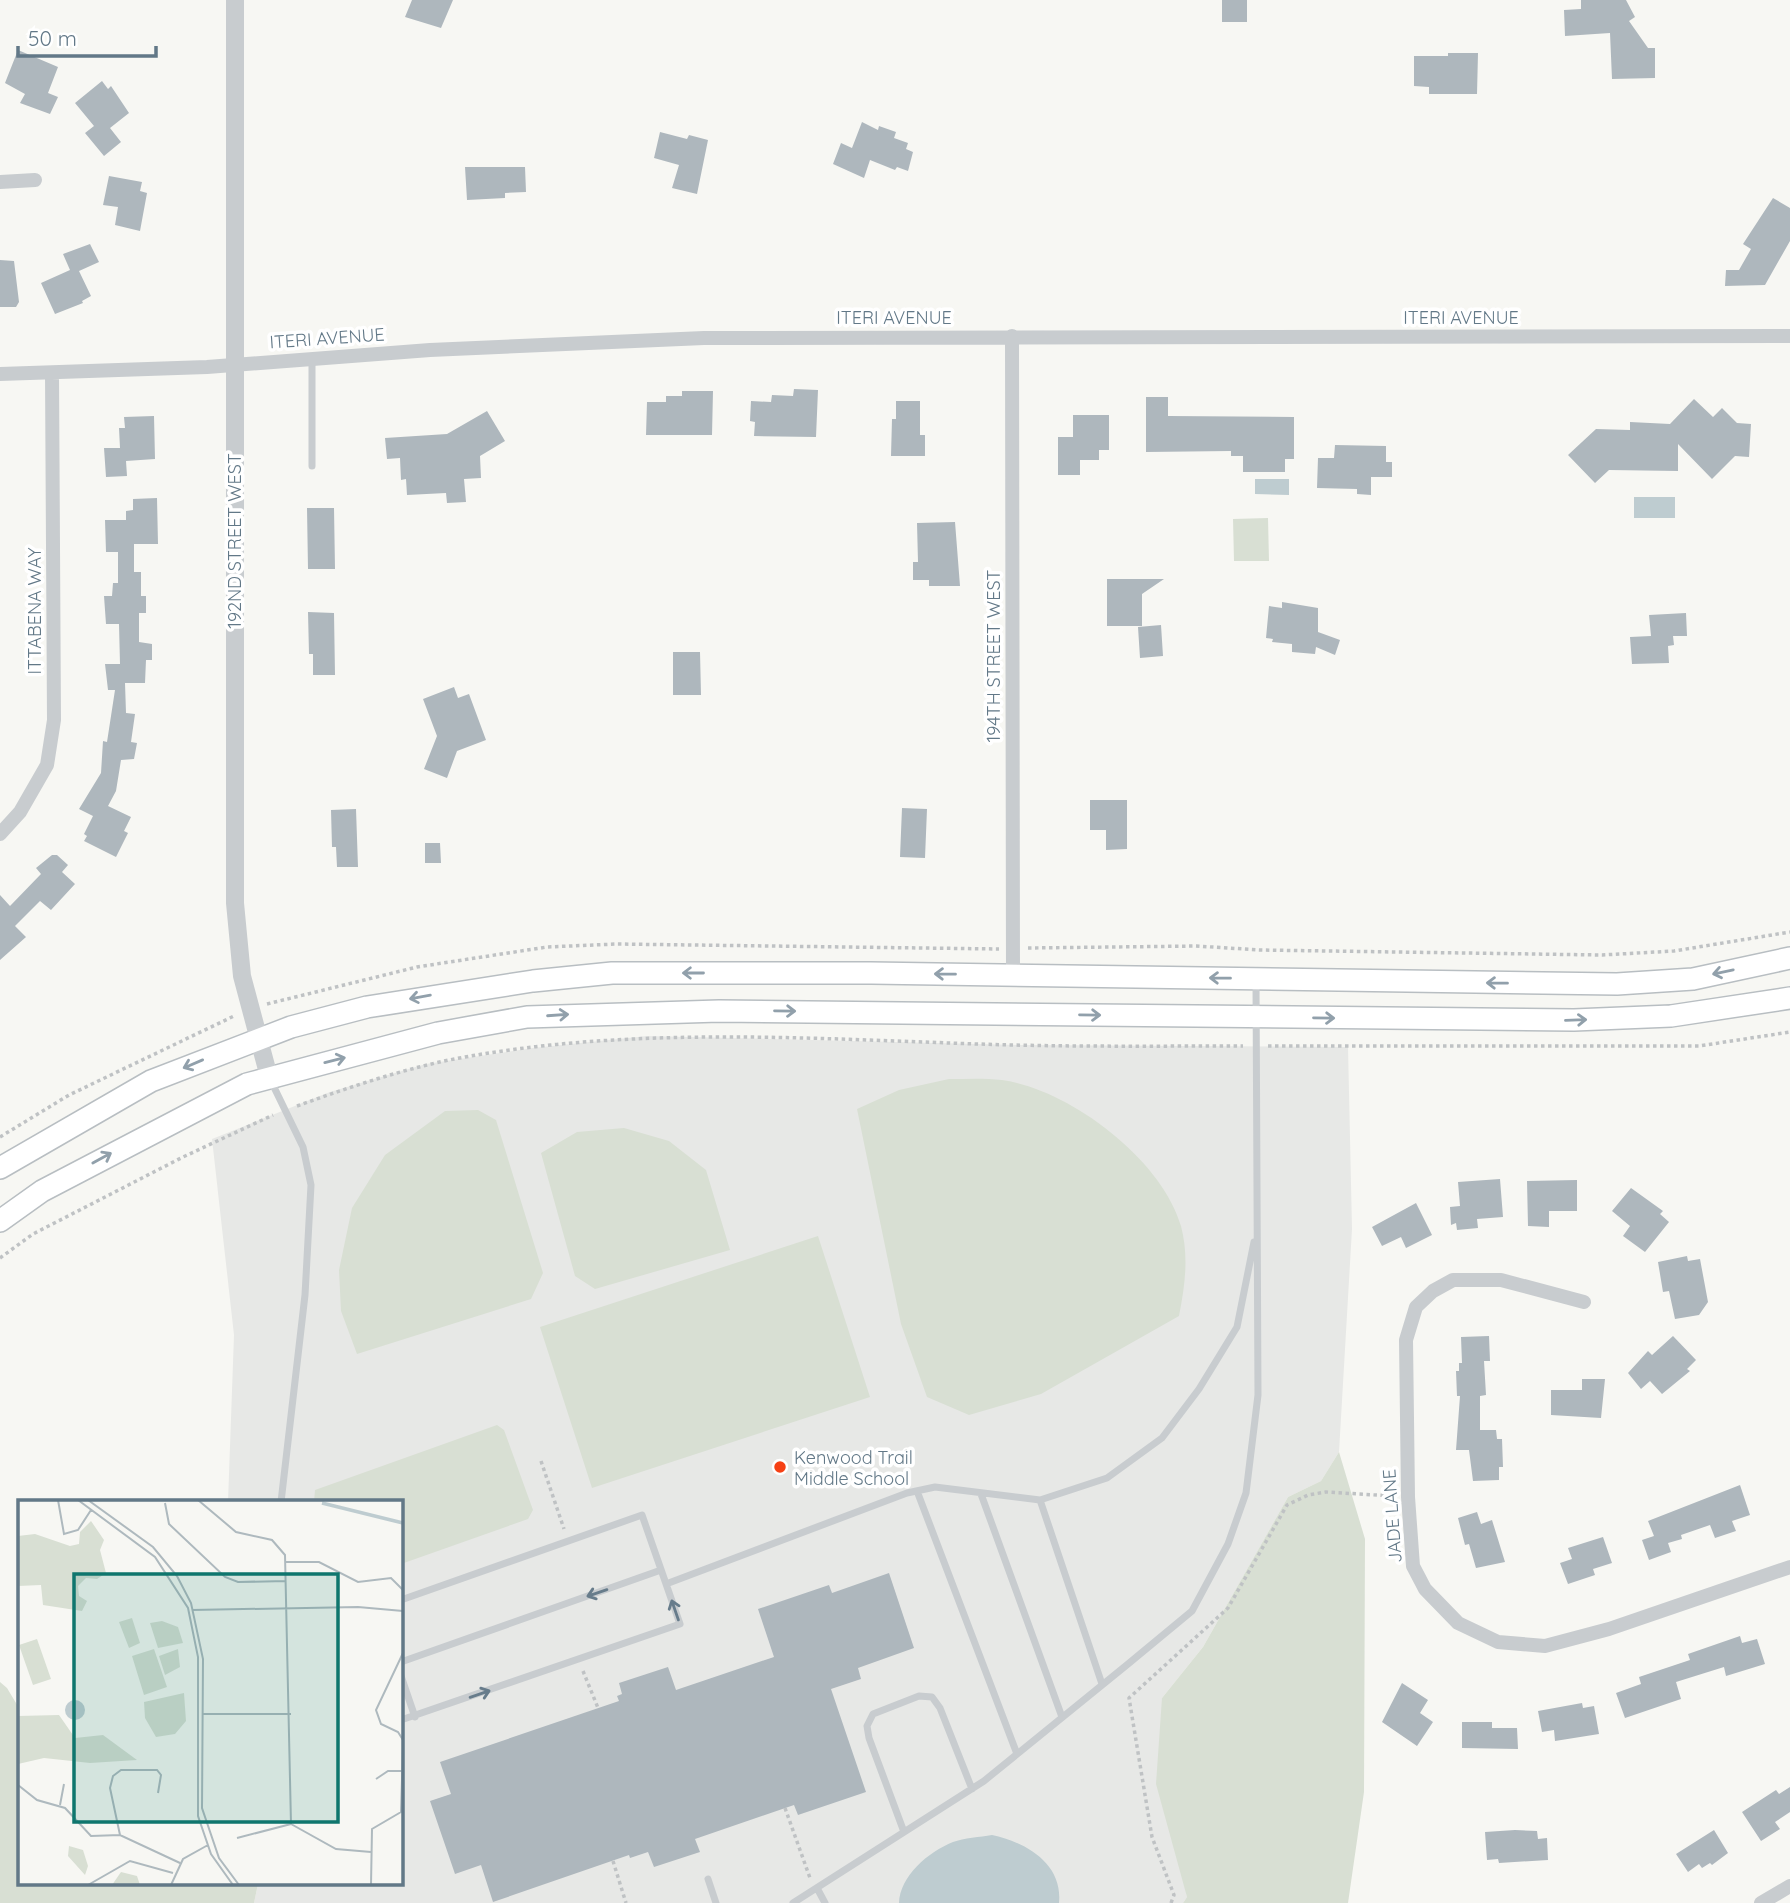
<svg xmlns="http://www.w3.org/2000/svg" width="1790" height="1903" viewBox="0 0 1790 1903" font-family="Quicksand,sans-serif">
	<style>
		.built { fill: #e7e8e6 }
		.green { fill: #d8dfd3 }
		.water { fill: #beccd0 }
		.building { fill: #aeb7bd }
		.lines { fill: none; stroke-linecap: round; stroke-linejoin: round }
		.secondary-casing { stroke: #b8bec2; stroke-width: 24 }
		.path { stroke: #bfc2c4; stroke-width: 3.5; stroke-dasharray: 3.5 3.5; stroke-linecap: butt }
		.service { stroke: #c8cccf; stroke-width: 7 }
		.minor { stroke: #c8cccf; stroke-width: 14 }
		.tertiary { stroke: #c8cccf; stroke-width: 18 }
		.secondary { stroke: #fff; stroke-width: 21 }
		.oneway { stroke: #91a0ab }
		.oneway2 { stroke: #677c8b }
		.poi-dot { fill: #f64014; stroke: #fff; stroke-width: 2.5 }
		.labels { text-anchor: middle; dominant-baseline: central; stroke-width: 7; stroke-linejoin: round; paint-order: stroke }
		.street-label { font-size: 18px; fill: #627887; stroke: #fff }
		.poi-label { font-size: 18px; fill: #627887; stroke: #fff; text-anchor: start }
		.inset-river { fill: none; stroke: #beccd0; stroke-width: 3.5 }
		.inset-road { fill: none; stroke: #aeb9be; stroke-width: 2 }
		.view { fill: #0f766e; fill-opacity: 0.15; stroke: #0f766e; stroke-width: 3.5 }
		.inset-edge { fill: none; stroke: #627887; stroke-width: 3.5 }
	</style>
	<rect width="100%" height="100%" fill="#f7f7f3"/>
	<path class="built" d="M647 1036 1018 1045 1348 1047 1352 1229 1339 1452 1321 1481 1288 1497 1203 1647 1162 1698 1187 1897 1183 1903H254L258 1884H401V1502H228L234 1335 212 1139 330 1092 426 1064 533 1048Z"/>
	<path class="green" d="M1268 518 1269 561H1234L1233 519Z
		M949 1079C966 1079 985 1078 1002 1080 1069 1089 1162 1159 1181 1226 1189 1257 1185 1285 1179 1316L1041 1394 969 1415 927 1397 901 1324 857 1109 899 1090Z
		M478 1110 496 1120 543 1273 531 1299 357 1354 341 1311 339 1270 352 1208 385 1155 445 1111Z
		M624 1128 669 1141 706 1170 730 1250 595 1289 575 1276 541 1153 577 1132Z
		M818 1236 870 1397 592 1488 540 1327Z
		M497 1425 504 1430 533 1510 528 1519 401 1564V1502H314L315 1490Z
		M1339 1452 1365 1539 1364 1792 1348 1903H1183L1187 1897 1156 1784 1162 1698 1203 1647 1288 1497 1321 1481Z
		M0 1682 7 1688 19 1708V1884H258L254 1903H0Z"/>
	<path class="water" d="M1255 479H1289V495L1255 494Z
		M1634 497H1675V518H1634Z
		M992 1835C1025 1842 1063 1863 1059 1903H899C900 1876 928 1852 953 1842 964 1838 980 1837 992 1835Z"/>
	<path class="building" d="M412 0H453L441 28 405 17Z
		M1222 0H1247V22H1222Z
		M1581 0H1626L1635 17 1629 21 1648 48H1655V78L1612 79 1610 33 1565 36 1564 10 1581 9Z
		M18 50 58 67 48 93 58 97 50 114 20 103 25 94 5 83Z
		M1448 53H1478L1477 94H1429V87L1414 86V56H1448Z
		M102 81 108 89 111 86 129 113 110 128 121 142 104 156 85 133 94 126 75 103Z
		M862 122 878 130 879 126 896 132 894 138 908 143 906 149 913 152 908 171 897 167 895 170 870 160 864 178 833 164 841 143 852 148Z
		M660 132 687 139 689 135 708 140 697 194 672 188 679 165 654 158Z
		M465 167H525L526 192 505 193V198L467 200Z
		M109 176 142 182 140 191 147 193 140 231 115 225 118 207 103 205Z
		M1773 198 1790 208V241L1765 285 1725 286 1726 270H1739L1751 249 1743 244Z
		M90 244 99 262 79 271 91 296 82 301 83 303 55 314 41 283 70 270 63 254Z
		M0 260 14 261 19 302 16 307H0Z
		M794 389 818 390 816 437 754 436 755 422 750 421 751 401 771 402 772 395 793 396Z
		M682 391H713L712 435H646L647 402H666V396H682Z
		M1146 397H1168V416L1294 417V459H1285V472H1243V456H1231V451L1146 452Z
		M1694 399 1713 417 1722 408 1737 423 1751 424 1749 457 1735 456 1712 479 1678 444V471L1609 470 1595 483 1568 455 1596 429 1630 430V422L1670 424Z
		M896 401H920V435H925V456H891L892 419H896Z
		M487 411 505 441 480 456 481 478 464 479 466 502 447 503 446 493 407 495 406 479 401 480 400 458 387 459 385 438 447 434Z
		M1073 415H1109V450H1099V460H1080V475H1058V437H1073Z
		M154 416 155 459 126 461 127 476 106 477 104 448H120L119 428H125L124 417Z
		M1335 445 1386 446V462H1392V477H1371V495L1357 494V489L1317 488 1318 458H1334Z
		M157 498 158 544H134V572H141V596H146V613H139V642L152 644V660H146L145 683H125L126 713 135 714 131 742 137 743 134 759 121 760 116 791 108 806 131 817 124 831 128 833 116 857 84 841 87 836 84 834 93 816 79 809 101 773 103 741 107 742 115 690H108L105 664H120L119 624H106L104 596H112L113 583H118V552H106L105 520H126V511L133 510V499Z
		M307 508H334L335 569H308Z
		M955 522 960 586H929V580H913V562H918L917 523Z
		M1107 579H1164L1142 594V626H1107Z
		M1282 602 1318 608V632L1340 640 1335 655 1316 647 1315 654 1292 652V644L1272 642 1273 639 1266 638 1269 606 1282 608Z
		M308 612 334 613 335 675H313V654H309Z
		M1686 613 1687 636H1673L1674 645 1668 646 1669 663 1632 664 1630 637 1651 636 1649 615Z
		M1161 625 1163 656 1140 658 1138 627Z
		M673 652H700L701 695H673Z
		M454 687 458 698 469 694 486 740 457 751 447 778 424 769 437 736 423 699Z
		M1090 800H1127V849L1106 850V830H1090Z
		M902 808 927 809 925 858 900 857Z
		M356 809 358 867H337L336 847H332L331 810Z
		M425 843H440L441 863H425Z
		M52 855H57L68 865 62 872 75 884 51 910 40 901 15 926 26 937 0 960V895L10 906 41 874 36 868Z
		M1500 1179 1503 1217 1477 1219 1478 1228 1457 1230 1456 1223 1451 1225 1450 1207 1460 1206 1458 1182Z
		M1577 1180V1211H1549V1227L1528 1226 1527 1181Z
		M1631 1188 1663 1211 1660 1214 1669 1222 1645 1252 1623 1236 1630 1226 1612 1211Z
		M1416 1203 1432 1235 1406 1248 1401 1237 1382 1246 1372 1227Z
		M1687 1256 1688 1261 1700 1259 1708 1302 1699 1315 1675 1319 1669 1291 1663 1292 1658 1262Z
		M1489 1336 1490 1361H1484L1486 1395 1480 1396V1430H1496L1497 1439H1502L1503 1467H1499V1480L1473 1481 1469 1450H1456L1460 1396H1457L1456 1371H1459V1363H1462L1461 1337Z
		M1673 1336 1696 1360 1687 1369 1690 1371 1662 1394 1650 1381 1641 1389 1628 1373 1648 1351 1652 1355Z
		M1582 1379H1605L1601 1418 1551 1415V1390H1582Z
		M1740 1485 1750 1515 1732 1521 1736 1531 1715 1538 1710 1525 1681 1535 1682 1539 1668 1543 1671 1552 1649 1560 1642 1540 1654 1536 1648 1521Z
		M1477 1512 1481 1524 1492 1520 1505 1562 1476 1568 1469 1544 1465 1545 1458 1518Z
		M1603 1537 1612 1563 1593 1569 1595 1575 1568 1584 1560 1563 1572 1559 1568 1548Z
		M889 1573 914 1648 858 1668 861 1679 831 1689 866 1792 798 1815 794 1805 695 1839 700 1852 654 1867 648 1852 630 1858 629 1855 493 1902 481 1865 455 1874 430 1801 451 1794 440 1762 619 1701 617 1696 622 1694 619 1683 668 1667 676 1690 774 1657 758 1609 829 1585 832 1593Z
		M1740 1636 1742 1643 1757 1639 1765 1664 1726 1676 1724 1667 1676 1682 1681 1699 1625 1718 1616 1693 1641 1684 1639 1677 1690 1660 1688 1654Z
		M1402 1683 1428 1700 1420 1713 1433 1722 1417 1746 1382 1722Z
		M1582 1703 1583 1708 1594 1706 1599 1734 1555 1741 1554 1730 1542 1732 1538 1711Z
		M1462 1722H1492V1728H1517L1518 1749 1462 1748Z
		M1790 1787V1812L1775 1822 1780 1829 1761 1841 1742 1812 1776 1790 1779 1794Z
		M1515 1830 1537 1831 1538 1839 1547 1838 1548 1860 1499 1863 1498 1859 1487 1860 1485 1832Z
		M1714 1830 1728 1853 1712 1865 1710 1863 1702 1868 1699 1864 1688 1872 1676 1854Z"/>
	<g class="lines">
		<defs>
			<path id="secondary" d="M0 1168 151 1081 291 1027 367 1007 533 981 612 973H871L1617 984 1693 979 1790 958
				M0 1221 42 1191 247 1084 438 1033 527 1017 719 1011 1574 1020 1671 1016 1790 998"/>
		</defs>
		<use href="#secondary" class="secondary-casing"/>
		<path class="path" d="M1028 948 1196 946 1260 950 1602 955 1674 951 1790 932
			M267 1004 417 967 547 947 617 944 999 949
			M1268 1046H1699L1790 1032
			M297 1106C347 1088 397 1071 449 1060 623 1026 802 1038 978 1044 1066 1047 1155 1046 1243 1046
			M0 1137 69 1095 234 1016
			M0 1258 33 1234 183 1157 273 1115
			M541 1461 564 1529
			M583 1671 598 1708
			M785 1808 810 1878
			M613 1861 626 1903
			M1171 1903 1174 1895 1152 1837 1129 1698 1228 1608 1287 1505 1308 1495 1326 1492 1392 1496"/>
		<path class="service" d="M312 466V358
			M271 1081 303 1147 311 1185 305 1295 281 1502
			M917 1491 1017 1754
			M981 1494 1062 1717
			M1040 1500 1102 1684
			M666 1584 907 1493 935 1487 1040 1500 1107 1478 1162 1438 1199 1389 1237 1327 1254 1242
			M401 1600 642 1515 680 1624 401 1720
			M401 1662 661 1570
			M401 1676 415 1717
			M904 1832 869 1738 867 1726 873 1714 919 1696 932 1697 940 1708 972 1789
			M708 1879 716 1903
			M817 1888 825 1903
			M793 1903 984 1781 1128 1664 1192 1611 1228 1544 1246 1493 1258 1395 1256 982"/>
		<path class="minor" d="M0 182 35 180
			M1012 336 1013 975
			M0 374 207 367 430 350 704 338 1790 336
			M0 834 20 812 47 765 54 720 52 373
			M1584 1302 1501 1280H1453L1433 1291 1416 1307 1406 1340 1408 1497 1413 1566 1425 1589 1458 1623 1498 1642 1545 1646 1609 1629 1790 1567
			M1761 1903 1790 1886"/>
		<path class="tertiary" d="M235 0V903L242 976 269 1077"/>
		<use href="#secondary" class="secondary"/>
	</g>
	<defs><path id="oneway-shaft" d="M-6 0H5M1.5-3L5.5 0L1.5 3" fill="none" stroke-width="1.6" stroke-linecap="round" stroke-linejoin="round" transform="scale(1.75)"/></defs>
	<g class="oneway">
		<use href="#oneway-shaft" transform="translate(1723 972) rotate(168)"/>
		<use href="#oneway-shaft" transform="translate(693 973) rotate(180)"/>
		<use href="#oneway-shaft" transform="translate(945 974) rotate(-179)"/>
		<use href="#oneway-shaft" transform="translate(1220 978) rotate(-179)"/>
		<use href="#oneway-shaft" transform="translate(1497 983) rotate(-179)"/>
		<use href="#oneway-shaft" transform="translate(420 997) rotate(170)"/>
		<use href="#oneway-shaft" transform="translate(785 1011) rotate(1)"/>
		<use href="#oneway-shaft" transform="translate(558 1015) rotate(-4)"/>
		<use href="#oneway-shaft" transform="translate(1090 1015) rotate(1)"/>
		<use href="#oneway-shaft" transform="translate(1324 1018) rotate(1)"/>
		<use href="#oneway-shaft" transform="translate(1576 1020) rotate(-2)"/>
		<use href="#oneway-shaft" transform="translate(335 1060) rotate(-14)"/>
		<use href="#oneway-shaft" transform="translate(193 1064) rotate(157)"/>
		<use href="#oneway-shaft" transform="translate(102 1158) rotate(-29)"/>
	</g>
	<g class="oneway2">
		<use href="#oneway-shaft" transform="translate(597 1593) rotate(161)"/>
		<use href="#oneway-shaft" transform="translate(675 1610) rotate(-109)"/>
		<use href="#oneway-shaft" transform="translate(480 1694) rotate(-19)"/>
	</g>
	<circle class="poi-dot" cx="780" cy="1467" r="7"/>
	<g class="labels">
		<g class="street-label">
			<text x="894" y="317">ITERI AVENUE</text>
			<text x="1461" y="317">ITERI AVENUE</text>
			<text transform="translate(327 338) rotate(-4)">ITERI AVENUE</text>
			<text transform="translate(234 541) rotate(-90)">192ND STREET WEST</text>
			<text transform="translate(34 611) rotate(-90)">ITTABENA WAY</text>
			<text transform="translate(993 656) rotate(-90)">194TH STREET WEST</text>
			<text transform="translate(1392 1516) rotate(-94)">JADE LANE</text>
		</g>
		<g class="poi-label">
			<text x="794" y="1457">Kenwood Trail<tspan x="794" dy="21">Middle School</tspan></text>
		</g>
	</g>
	<g transform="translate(18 1500)">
		<rect width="385" height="385" fill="#f7f7f3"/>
		<path d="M73 21 86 40 82 50 88 73 79 79 68 78 60 86 61 96 69 101 64 111 25 105 23 85 0 86V36L17 34 52 46 61 44 62 32ZM114 118 122 143 111 148 101 122ZM144 121 160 127 165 143 140 148 132 123ZM19 139 33 179 15 185 1 145ZM136 149 149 187 126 195 114 156ZM160 149 162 167 147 175 141 156ZM166 193 168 221 157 234 138 237 127 218 126 202ZM41 215 57 238 85 235 119 260 72 263 26 258 0 264V216ZM51 346 65 350 70 366 67 375 50 356ZM103 372 119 376 122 385H94Z" fill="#d8dfd3"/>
		<path d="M47 210a10 10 0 1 1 20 0a10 10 0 1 1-20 0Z" fill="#beccd0"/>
		<path class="inset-river" d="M304 3 385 23"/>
		<path class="inset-road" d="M40 0 46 34 60 30 73 10M60 0 137 57 170 108 180 157V316L193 354 215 385M70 0 135 47 159 76 173 103 185 159 184 308 201 358 221 385M117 0H179M180 0 218 32 254 40 267 55 273 324M147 3 151 24 207 77 220 82 268 81M268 62H301L340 82 373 78 385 90M385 102V131M174 110 340 107 385 111M385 153 358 210 363 224 380 232 385 240M185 214H273M358 279 370 271H384M0 285 19 300 47 308 73 336 102 335 162 363M42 305 46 284M273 324 318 349 353 352M102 335 92 288 95 276 103 270H139L143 275 140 293M219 338 273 324M70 385 112 361 155 373M153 385 165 359 190 345M353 385 354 329 383 312 385 247"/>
		<path class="view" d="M56 74H320V322H56Z"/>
		<rect width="385" height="385" class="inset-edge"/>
	</g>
	<path d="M18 46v10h138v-10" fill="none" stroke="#627887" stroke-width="3.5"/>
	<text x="28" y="46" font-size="21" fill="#627887" stroke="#ffffff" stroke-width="5" paint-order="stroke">50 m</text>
</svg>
